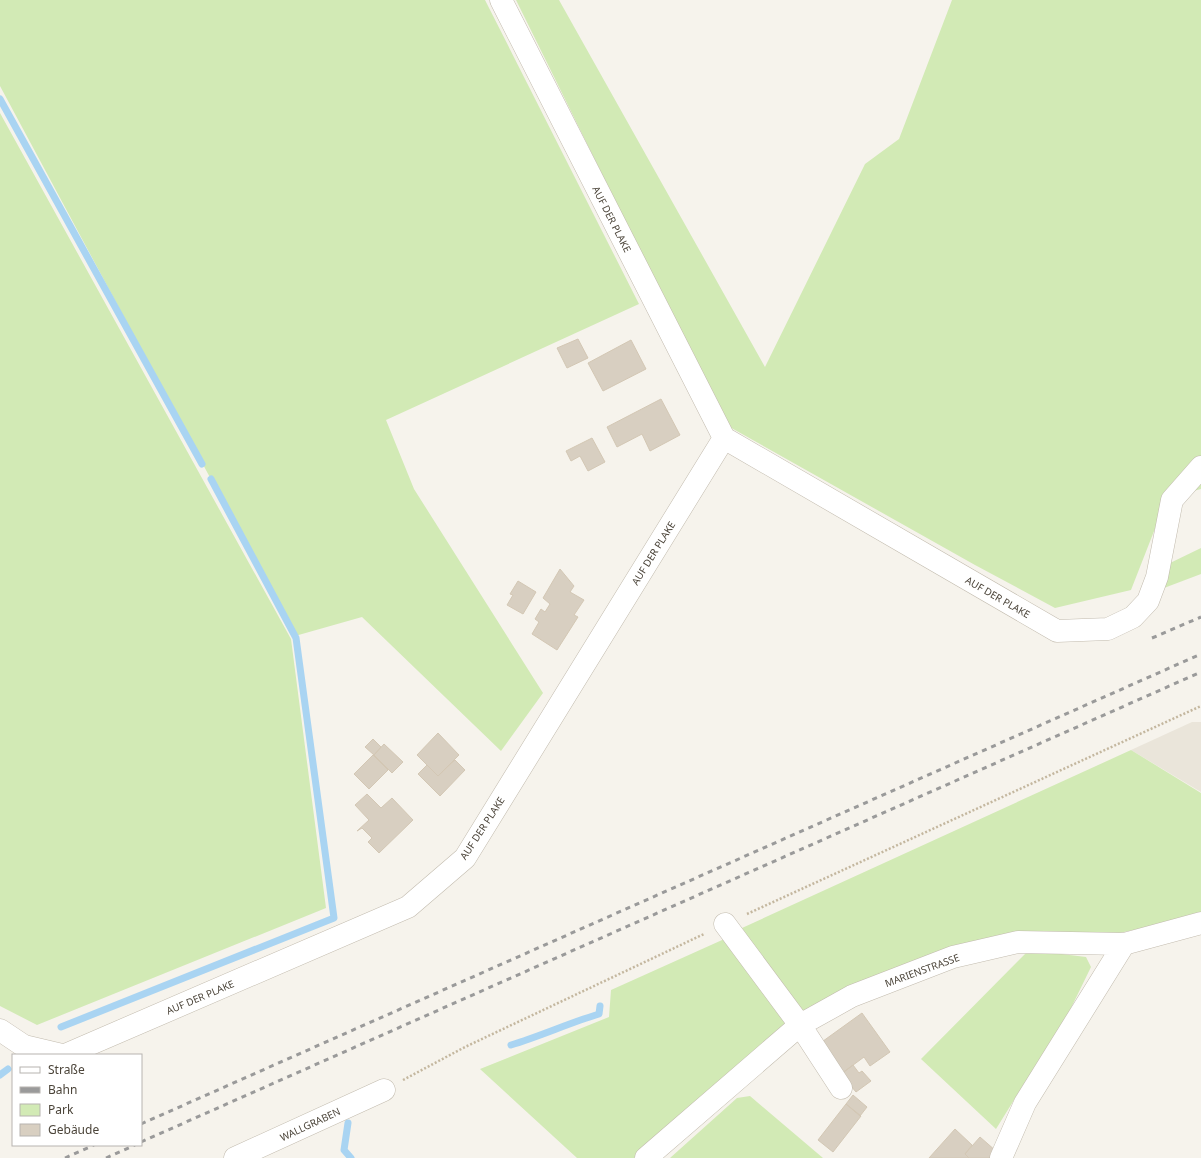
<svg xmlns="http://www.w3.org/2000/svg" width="1201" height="1158" viewBox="0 0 1201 1158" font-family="'Noto Sans',sans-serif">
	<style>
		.residential { fill: #eae5da }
		.green { fill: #d2eab5 }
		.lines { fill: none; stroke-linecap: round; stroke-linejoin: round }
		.stream { stroke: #a9d4f2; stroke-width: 7 }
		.building { fill: #d8cfc1; stroke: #d3c7b4 }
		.minor-casing { stroke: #c2bbae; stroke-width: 23 }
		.path { stroke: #c4b79f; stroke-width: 2.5; stroke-dasharray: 2 2; stroke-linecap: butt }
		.minor { stroke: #fff; stroke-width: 22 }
		.rail { stroke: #9a9a9a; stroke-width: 3; stroke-dasharray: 5 5; stroke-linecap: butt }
		.labels { text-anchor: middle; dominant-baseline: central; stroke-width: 4; stroke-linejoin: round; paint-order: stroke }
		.street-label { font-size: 10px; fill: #4b4439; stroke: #fff }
	</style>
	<rect width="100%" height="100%" fill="#f6f3ec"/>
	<path class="residential" d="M1192 722H1201V792L1131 750Z"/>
	<path class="green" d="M0 0H485L639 304 386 420 414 489 543 693 501 751 362 617 295 636 0 86Z
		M516 0H559L765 367 865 164 899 139 952 0H1201V489L1167 498 1131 590 1055 608 975 565 726 425Z
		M0 113 291 639 326 908 37 1025 0 1006Z
		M1201 548V574L1164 588 1168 564Z
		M1131 750 1201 793V916L1095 938 1024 936 812 1011 798 1010 742 928Z
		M731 936 790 1019 783 1030 634 1158H577L480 1069 609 1017 611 990Z
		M1029 950 1086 957 1091 967 1070 1010 996 1129 921 1059Z
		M750 1096 823 1158H670L737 1098Z"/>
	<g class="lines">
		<path class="stream" d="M0 99 202 464
			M61 1027 334 918 296 638 211 479
			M511 1045C541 1036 569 1023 599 1014L600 1006
			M0 1075 8 1069
			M348 1123 344 1150 351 1158"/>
	</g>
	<path class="building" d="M578 339 588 358 567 368 557 348Z
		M631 340 646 369 603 391 588 363Z
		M661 399 680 435 650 451 642 434 617 447 607 427Z
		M592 438 605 462 588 471 580 456 571 461 566 451Z
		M560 569 574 586 570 592 584 600 574 615 578 617 557 650 532 634 539 622 535 619 541 609 545 612 550 604 543 598Z
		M518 581 536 592 523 614 507 605 513 595 510 594Z
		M438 733 459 755 438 776 417 755Z
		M373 739 381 747 374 755 365 747Z
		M384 744 403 762 392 773 374 755Z
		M373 755 388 770 369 789 354 774Z
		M455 760 465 770 440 796 418 774 427 765 438 776Z
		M367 794 381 808 392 798 413 820 379 853 368 842 372 838 362 828 357 831 369 820 355 805Z
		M862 1013 890 1052 870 1066 864 1057 841 1074 819 1044Z
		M853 1065 859 1073 862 1071 871 1081 856 1092 841 1074Z
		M853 1095 867 1107 860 1116 846 1104Z
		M846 1104 861 1116 833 1152 818 1140Z
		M955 1129 972 1145 965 1154 969 1158H929Z
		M980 1137 996 1151 990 1158H969L965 1154Z"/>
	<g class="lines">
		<defs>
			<path id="minor" d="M501 0 724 438 1057 631 1108 629 1133 617 1148 601 1157 577 1172 500 1201 467
				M725 924 800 1025 841 1088
				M0 1030 24 1046 62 1055
				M65 1055 408 907 465 858 724 438
				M235 1158 384 1090
				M646 1158 800 1025 852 996 953 957 1018 942 1124 944 1201 923
				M1001 1158 1025 1103 1124 944"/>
		</defs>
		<use href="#minor" class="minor-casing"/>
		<path class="path" d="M747 914 1201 706
			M403 1080 465 1047 704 934"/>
		<use href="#minor" class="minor"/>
		<path class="rail" d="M1152 638 1201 617
			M141 1124 1201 654
			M141 1142 1201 672
			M65 1158 94 1145
			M106 1158 135 1145"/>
	</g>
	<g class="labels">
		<g class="street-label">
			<text transform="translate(612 219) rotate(63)">AUF DER PLAKE</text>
			<text transform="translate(653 553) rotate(-58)">AUF DER PLAKE</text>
			<text transform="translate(998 597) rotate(30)">AUF DER PLAKE</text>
			<text transform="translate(482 828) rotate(-57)">AUF DER PLAKE</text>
			<text transform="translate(922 970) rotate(-20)">MARIENSTRASSE</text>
			<text transform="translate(200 997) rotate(-23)">AUF DER PLAKE</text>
			<text transform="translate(310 1124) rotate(-25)">WALLGRABEN</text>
		</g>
	</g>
	<rect x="12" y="1054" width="130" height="92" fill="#ffffff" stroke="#b7b4b0"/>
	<rect x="20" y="1067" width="20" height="6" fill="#ffffff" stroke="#b7b4b0"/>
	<text x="48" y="1074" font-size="12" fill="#4b4439">Straße</text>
	<rect x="20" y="1087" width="20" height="6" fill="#9a9a9a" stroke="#b7b4b0"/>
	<text x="48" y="1094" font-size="12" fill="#4b4439">Bahn</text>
	<rect x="20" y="1104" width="20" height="12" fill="#d2eab5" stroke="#b7b4b0"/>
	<text x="48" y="1114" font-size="12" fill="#4b4439">Park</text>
	<rect x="20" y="1124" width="20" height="12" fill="#d8cfc1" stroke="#b7b4b0"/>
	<text x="48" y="1134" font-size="12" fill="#4b4439">Gebäude</text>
</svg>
